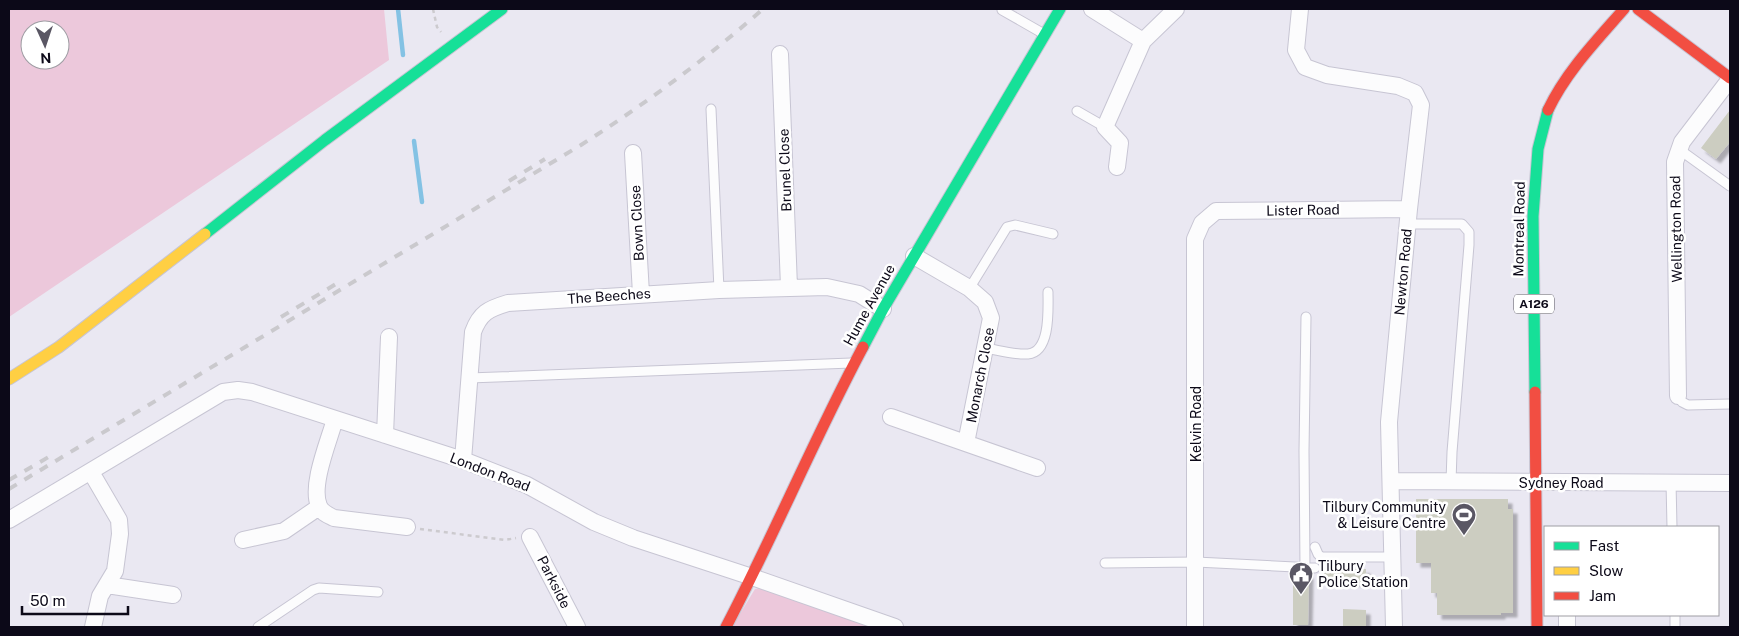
<svg xmlns="http://www.w3.org/2000/svg" width="1739" height="636" viewBox="0 0 1739 636" font-family="'Public Sans',sans-serif">
	<style>
		.green { fill: #ecc8db; fill-rule: evenodd }
		.lines { fill: none; stroke-linecap: round; stroke-linejoin: round }
		.stream { stroke: #84c2e4; stroke-width: 4.5 }
		.building { fill: #cccdc1; filter: url(#shadow) }
		.lane-casing { stroke: #c7c5d3; stroke-width: 11 }
		.street-casing { stroke: #c7c5d3; stroke-width: 18 }
		.fast-casing { stroke: #c7c5d3; stroke-width: 13 }
		.slow-casing { stroke: #c7c5d3; stroke-width: 13 }
		.jam-casing { stroke: #c7c5d3; stroke-width: 13 }
		.path { stroke: #cccace; stroke-width: 2.5; stroke-dasharray: 4 4; stroke-linecap: butt }
		.lane { stroke: #fcfcfd; stroke-width: 9 }
		.street { stroke: #fcfcfd; stroke-width: 16 }
		.fast { stroke: #16e098; stroke-width: 11 }
		.slow { stroke: #ffcf43; stroke-width: 11 }
		.jam { stroke: #f24e42; stroke-width: 11 }
		.rail { stroke: #cac9cd; stroke-width: 4; stroke-dasharray: 9 9; stroke-linecap: butt }
		.labels { text-anchor: middle; dominant-baseline: central; stroke-width: 5; stroke-linejoin: round; paint-order: stroke }
		.shield { fill: #fff; stroke: #55535d; stroke-width: 1 }
		.shield-label { font-size: 12px; font-weight: bold; fill: #0c0918 }
		.street-label { font-size: 14px; fill: #0c0918; stroke: #fff }
		.poi-label { font-size: 14px; fill: #0c0918; stroke: #fff; text-anchor: end }
	</style>
	<defs>
		<filter id="shadow"><feDropShadow dx="4.5" dy="4.5" stdDeviation="1" flood-color="#0004"/></filter>
	</defs>
	<rect width="100%" height="100%" fill="#eae8f2"/>
	<path class="green" d="M9 9H384L389 60 9 317ZM30 30H60V60H30Z
		M761 588 875 627H732L755 589Z"/>
	<g class="lines">
		<path class="stream" d="M398 9 403 55
			M414 141 422 202"/>
	</g>
	<path class="building" d="M1730 110V142L1716 159 1701 148Z
		M1416 499H1508V509H1513V613H1501V615H1437V593H1431V563H1416Z
		M1324 569H1366V582H1324Z
		M1293 574H1309L1308 625H1293Z
		M1343 609 1366 610V627H1343Z"/>
	<g class="lines">
		<defs>
			<path id="lane" d="M1002 10 1044 34
				M711 109 719 290
				M1077 111 1105 127
				M1680 150 1730 186
				M1407 224H1462L1469 232V245L1452 452 1451 482
				M969 289 1007 227 1015 225 1053 234
				M985 348C998 350 1014 355 1028 354 1051 352 1048 308 1048 292
				M469 378 851 363
				M1678 396 1682 402 1688 405 1730 404
				M1671 482 1672 527
				M1315 547 1318 554 1321 557H1393
				M1105 563 1196 562 1315 568
				M1305 567 1304 451 1306 317
				M1675 615V627
				M258 627 313 590 319 588 378 592"/>
			<path id="street" d="M1092 9 1143 41 1176 9
				M1300 9 1296 50 1305 67 1327 75 1398 86 1415 93 1421 105 1409 209 1389 422 1394 627
				M780 54 789 287
				M633 153 641 294
				M1117 167 1120 143 1105 127 1143 41
				M914 256 969 288 985 302 991 318 966 443
				M1678 396 1675 162 1682 142 1730 79
				M891 417 1037 468
				M335 419C329 441 310 485 319 506 322 513 328 515 334 518L407 527
				M385 435 389 337
				M463 460 473 332C480 313 488 309 508 303L719 290 827 287 859 294 883 309
				M91 472 119 520 120 534 115 571 100 596 93 627
				M1391 481 1730 483
				M9 520 223 392 238 390 252 392 463 460 527 485 594 522 633 538 752 577 895 627
				M530 537 577 627
				M243 540 284 531 319 507
				M107 585 173 595
				M1567 615V627
				M1195 627V239L1202 223 1216 211 1409 209"/>
			<path id="fast" d="M205 234 325 140 502 9
				M863 347 883 309 1060 9
				M1535 392 1533 216 1538 149 1548 110"/>
			<path id="slow" d="M9 379 59 347 205 234"/>
			<path id="jam" d="M1638 9 1730 78
				M1548 110C1566 72 1596 41 1624 9
				M1535 392 1537 627
				M726 627C774 535 814 439 863 347"/>
		</defs>
		<use href="#lane" class="lane-casing"/>
		<use href="#street" class="street-casing"/>
		<use href="#fast" class="fast-casing"/>
		<use href="#slow" class="slow-casing"/>
		<use href="#jam" class="jam-casing"/>
		<path class="path" d="M433 9 437 27 441 32
			M420 529 505 540 516 538"/>
		<use href="#lane" class="lane"/>
		<use href="#street" class="street"/>
		<use href="#fast" class="fast"/>
		<use href="#slow" class="slow"/>
		<use href="#jam" class="jam"/>
		<path class="rail" d="M509 181 545 159
			M281 317 341 281
			M9 480 52 455
			M9 489 581 145C645 104 706 59 763 9"/>
	</g>
	<defs>
		<symbol id="stadium-pin" viewBox="-11 -11 22 30"><path d="M0 17L-7.5 6A9.5 9.5 0 1 1 7.5 6Z" fill="#5a5764" stroke="#fff"/><path d="M0-5a6.5 5 0 1 0 0 10a6.5 5 0 1 0 0-10ZM-3.5-1.8h7v3.6h-7Z" fill="#fff"/></symbol>
		<symbol id="civic-pin" viewBox="-11 -11 22 30"><path d="M0 17L-7.5 6A9.5 9.5 0 1 1 7.5 6Z" fill="#5a5764" stroke="#fff"/><path d="M-.6-6.5H3V-4.5H.6V-3L4-1V1h2V6H-6V1h2V-1L-.6-3ZM-1.2 2.5V6h2.4V2.5Z" fill="#fff"/></symbol>
	</defs>
	<g fill-rule="evenodd">
		<use href="#stadium-pin" x="1450" y="501" width="28" height="38"/>
		<use href="#civic-pin" x="1287" y="560" width="28" height="38"/>
	</g>
	<g class="labels">
		<rect class="shield" x="1514" y="294.5" width="40" height="19" rx="4"/>
		<g class="shield-label">
			<text x="1534" y="304">A126</text>
		</g>
		<g class="street-label">
			<text transform="translate(785 170) rotate(-92)">Brunel Close</text>
			<text transform="translate(1303 210) rotate(-1)">Lister Road</text>
			<text transform="translate(637 223) rotate(-93)">Bown Close</text>
			<text transform="translate(1519 229) rotate(-89)">Montreal Road</text>
			<text transform="translate(1676 229) rotate(-91)">Wellington Road</text>
			<text transform="translate(1403 272) rotate(-85)">Newton Road</text>
			<text transform="translate(609 296) rotate(-4)">The Beeches</text>
			<text transform="translate(869 305) rotate(-61)">Hume Avenue</text>
			<text transform="translate(980 375) rotate(-79)">Monarch Close</text>
			<text transform="translate(1196 424) rotate(-90)">Kelvin Road</text>
			<text transform="translate(490 472) rotate(21)">London Road</text>
			<text x="1561" y="483">Sydney Road</text>
			<text transform="translate(554 582) rotate(63)">Parkside</text>
		</g>
		<g class="poi-label">
			<text x="1446" y="507">Tilbury Community<tspan x="1446" dy="16">&amp; Leisure Centre</tspan></text>
			<text x="1318" y="566" text-anchor="start">Tilbury<tspan x="1318" dy="16">Police Station</tspan></text>
		</g>
	</g>
	<rect width="1739" height="636" fill="none" stroke="#0c0918" stroke-width="20"/>
	<rect x="1544" y="526" width="175" height="90" fill="#ffffff" stroke="#9e9da3"/>
	<rect x="1554" y="542" width="25" height="8" fill="#16e098" stroke="#9e9da3"/>
	<text x="1589" y="551" font-size="15" fill="#0c0918">Fast</text>
	<rect x="1554" y="567" width="25" height="8" fill="#ffcf43" stroke="#9e9da3"/>
	<text x="1589" y="576" font-size="15" fill="#0c0918">Slow</text>
	<rect x="1554" y="592" width="25" height="8" fill="#f24e42" stroke="#9e9da3"/>
	<text x="1589" y="601" font-size="15" fill="#0c0918">Jam</text>
	<g transform="translate(45 45) rotate(177)"><circle r="24" fill="#ffffff" stroke="#9e9da3"/>
	<path d="M0-4L9 19L0 12L-9 19Z" fill="#5a5764"/>
	<text y="-8" font-size="14" font-weight="bold" text-anchor="middle" fill="#0c0918">N</text>
	</g>
	<path d="M22 606v8h106v-8" fill="none" stroke="#0c0918" stroke-width="2.5"/>
	<text x="30" y="606" font-size="15" fill="#0c0918" stroke="#ffffff" stroke-width="4" paint-order="stroke">50 m</text>
</svg>
